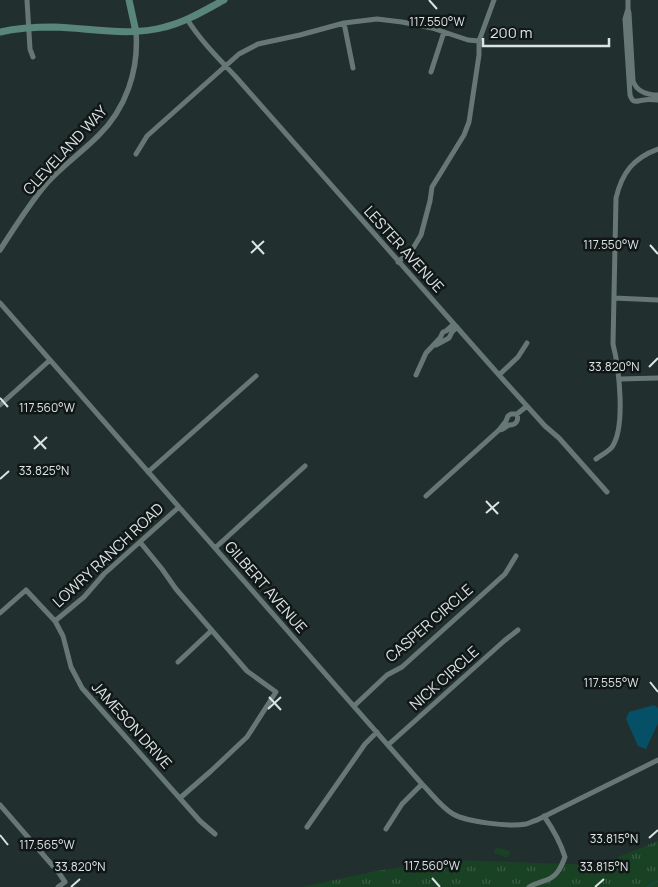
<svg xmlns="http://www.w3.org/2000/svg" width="658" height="887" viewBox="0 0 658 887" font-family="Manrope,sans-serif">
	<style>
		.grass { fill: url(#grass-tufts) }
		.pitch { fill: #194225 }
		.water { fill: #065067 }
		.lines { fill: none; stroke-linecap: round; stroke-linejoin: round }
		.stream { stroke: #065067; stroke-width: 1 }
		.minor { stroke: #677776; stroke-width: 5 }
		.tertiary { stroke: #677776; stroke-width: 5.5 }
		.secondary { stroke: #59857a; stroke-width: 7 }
		.ticks { fill: none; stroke: #dbe4e3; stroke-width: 2 }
		.labels { text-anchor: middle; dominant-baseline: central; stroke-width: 5; stroke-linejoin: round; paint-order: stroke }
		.street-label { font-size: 15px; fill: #dbe4e3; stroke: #101716 }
		.ticks-label { font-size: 12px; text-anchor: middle; fill: #dbe4e3; stroke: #101716; stroke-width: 5; stroke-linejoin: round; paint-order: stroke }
	</style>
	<defs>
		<pattern id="grass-tufts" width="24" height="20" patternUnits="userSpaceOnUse" patternTransform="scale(1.25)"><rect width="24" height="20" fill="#194225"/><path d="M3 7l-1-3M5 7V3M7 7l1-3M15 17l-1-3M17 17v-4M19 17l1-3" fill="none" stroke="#3a5d44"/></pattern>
	</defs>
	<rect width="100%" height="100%" fill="#21302f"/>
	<path class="grass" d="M658 841V887H303L376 871 450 860 598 865Z"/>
	<path class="pitch" d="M496 847 510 851 508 858 494 853Z"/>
	<path class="water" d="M654 705 658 708V723L646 749 638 746 626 719 629 712Z"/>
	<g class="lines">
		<path class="stream" d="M647 887 658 881"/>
		<path class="minor" d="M27 0 30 49 33 57
			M628 0V9L625 19 630 95C633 104 636 101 644 100 648 99 654 100 658 100
			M628 9 629 13 633 81C637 92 647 95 658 95
			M187 19C200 40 218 58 235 76L499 375 545 426 559 438 607 492
			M344 23 353 68
			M431 72 444 32
			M136 154 147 136 221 70 239 54 258 44 300 35 344 23 377 19 402 22 432 28 468 40 479 41
			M398 262 412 250 421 235 430 201 432 187 464 135 469 122 479 55V41L494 0
			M614 298 658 300
			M0 303 422 784C432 794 441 807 453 814 467 822 509 827 526 824 530 823 533 821 537 820L658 760
			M436 345 449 338 452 332 457 327
			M416 375 426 353 440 338 443 332 446 331 454 324
			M499 375 518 357 527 343
			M620 379 658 378
			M0 405 50 360
			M499 430 503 429 509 425C516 425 519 421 517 414
			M596 459C601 455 608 452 612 447 626 427 619 368 613 344L616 198C622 173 633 158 658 149
			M148 472 256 376
			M426 496 499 430 506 421 508 416 511 414H517L527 406
			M140 542 162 569 176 589 247 671 276 692 247 737 211 771 180 798
			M215 548 305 466
			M0 613 26 590 55 621 63 636 71 667 82 688 200 821 215 834
			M55 621 84 597 104 574 179 507
			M178 662 211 631
			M354 706 387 675 402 667 505 574 516 556
			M388 745 504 641 518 630
			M0 805 59 873 65 882 58 887
			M307 827 365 744 377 732
			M386 829 402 804 422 784
			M529 887C535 883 542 882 549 879 558 875 562 865 565 857 560 841 553 829 544 816"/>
		<path class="tertiary" d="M0 250C15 227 29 204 47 183 62 166 81 153 98 136 126 109 139 70 136 32"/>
		<path class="secondary" d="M129 0 136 32
			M0 32C17 28 36 27 54 27 90 28 129 37 165 27 186 22 205 10 224 0"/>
	</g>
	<path class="ticks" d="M429 0 437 9M252 241 264 254M650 245 658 254M251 253 264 241M649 367 658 358M0 398 8 407M34 436 46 449M34 449 47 437M0 479 9 471M486 501 498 514M486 513 499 502M650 682 658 692M269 697 281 710M268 709 281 697M0 835 8 845M649 838 658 830M432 878 440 887M71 887 80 879M595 887 604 879"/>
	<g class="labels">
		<g class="street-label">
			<text transform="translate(65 150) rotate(-47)">CLEVELAND WAY</text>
			<text transform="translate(404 249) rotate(48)">LESTER AVENUE</text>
			<text transform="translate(108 555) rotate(-43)">LOWRY RANCH ROAD</text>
			<text transform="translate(266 587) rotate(49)">GILBERT AVENUE</text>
			<text transform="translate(429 623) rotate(-41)">CASPER CIRCLE</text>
			<text transform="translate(444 678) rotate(-42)">NICK CIRCLE</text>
			<text transform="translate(132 725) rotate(48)">JAMESON DRIVE</text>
		</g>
	</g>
	<g class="ticks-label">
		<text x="437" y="26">117.550°W</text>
		<text x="611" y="249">117.550°W</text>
		<text x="614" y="371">33.820°N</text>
		<text x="47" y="412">117.560°W</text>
		<text x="44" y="475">33.825°N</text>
		<text x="611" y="687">117.555°W</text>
		<text x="614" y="843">33.815°N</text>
		<text x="47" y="849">117.565°W</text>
		<text x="432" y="870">117.560°W</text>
		<text x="80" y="871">33.820°N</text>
		<text x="604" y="871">33.815°N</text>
	</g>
	<path d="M483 38v8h126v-8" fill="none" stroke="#dbe4e3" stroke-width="2.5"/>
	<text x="490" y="38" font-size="15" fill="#dbe4e3" stroke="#101716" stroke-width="4" paint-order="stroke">200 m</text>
</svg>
